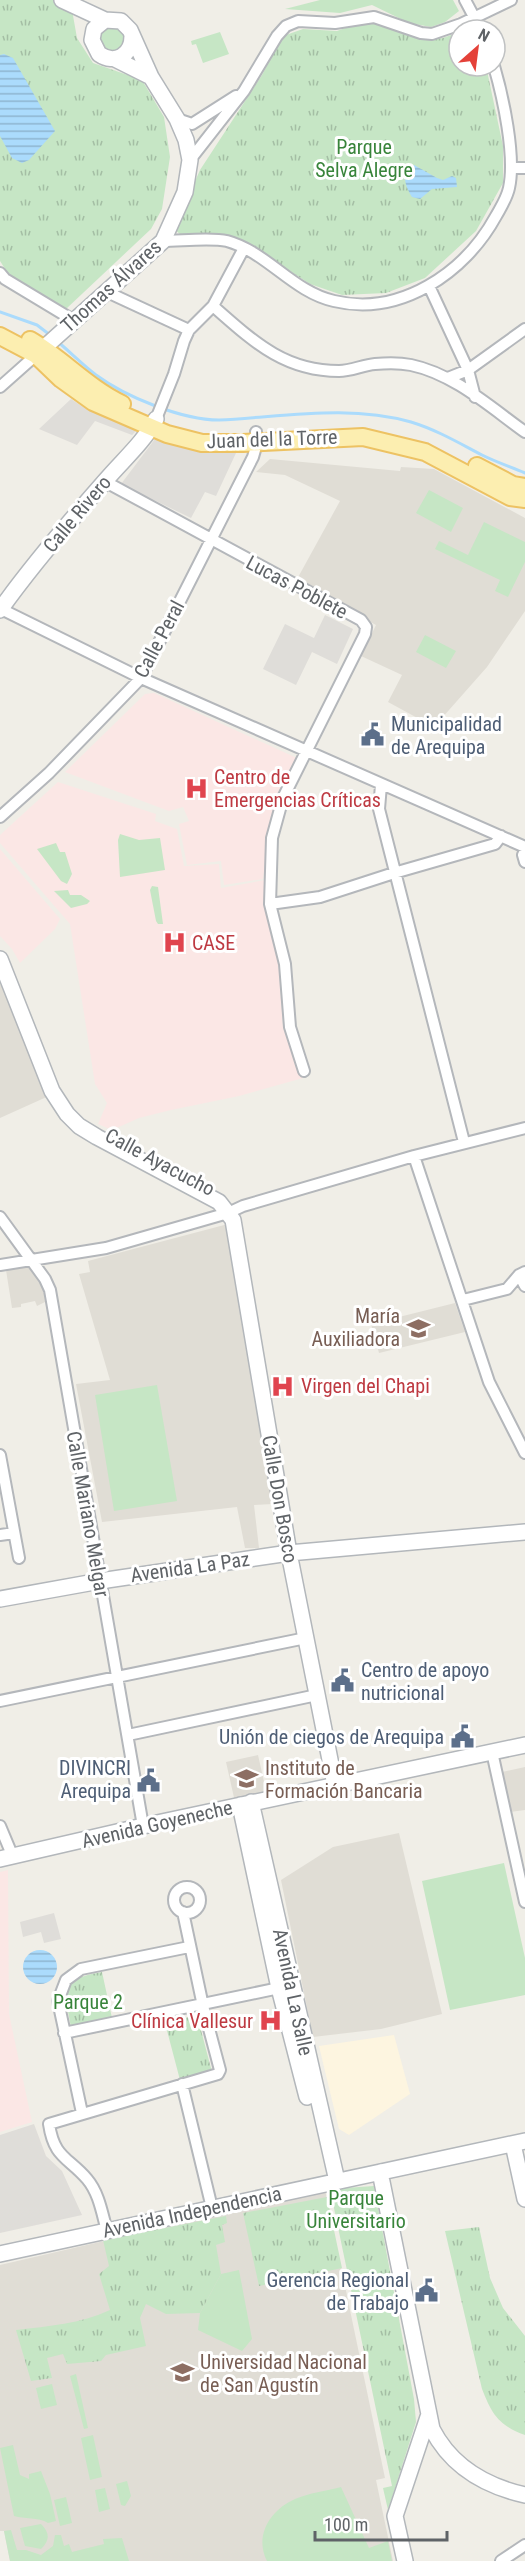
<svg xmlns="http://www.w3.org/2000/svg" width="525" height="2561" viewBox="0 0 525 2561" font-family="'Roboto Condensed',sans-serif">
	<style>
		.commercial { fill: #fdf5e0 }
		.industrial { fill: #dfddd9 }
		.education { fill: #e0ddd5 }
		.medical { fill: #fbe7e5 }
		.green { fill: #c6e6c5 }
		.park { fill: url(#park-tufts) }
		.water { fill: url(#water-rules) }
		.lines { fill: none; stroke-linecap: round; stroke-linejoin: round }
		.stream { stroke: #abdbfc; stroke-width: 3 }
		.street-casing { stroke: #b4b7bb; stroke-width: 14 }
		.secondary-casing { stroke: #b3b7bb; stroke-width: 18 }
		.primary-casing { stroke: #edc263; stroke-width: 20 }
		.street { stroke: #fff; stroke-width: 10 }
		.secondary { stroke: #fff; stroke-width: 15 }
		.primary { stroke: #fceeb0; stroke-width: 16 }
		.labels { text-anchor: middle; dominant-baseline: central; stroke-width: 6; stroke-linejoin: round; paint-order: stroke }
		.park-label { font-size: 20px; fill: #38843a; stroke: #fff }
		.street-label { font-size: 20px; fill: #5f6367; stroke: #fff }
		.service-label { font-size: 20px; fill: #4e5e75; stroke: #fff; text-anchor: end }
		.health-label { font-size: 20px; fill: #be3a42; stroke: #fff; text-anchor: start }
		.education-label { font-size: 20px; fill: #785e54; stroke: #fff; text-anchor: start }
	</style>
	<defs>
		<pattern id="park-tufts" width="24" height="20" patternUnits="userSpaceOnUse" patternTransform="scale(1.5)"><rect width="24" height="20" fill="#c6e6c5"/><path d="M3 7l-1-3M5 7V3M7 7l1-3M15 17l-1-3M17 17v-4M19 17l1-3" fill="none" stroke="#a4bea4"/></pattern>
		<pattern id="water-rules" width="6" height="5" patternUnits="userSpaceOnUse" patternTransform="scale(1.5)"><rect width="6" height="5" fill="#abdbfc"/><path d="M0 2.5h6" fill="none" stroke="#8eb5d0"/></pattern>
	</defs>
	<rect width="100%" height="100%" fill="#f0eee7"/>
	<path class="commercial" d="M394 2035 410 2094 349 2135 339 2129 319 2046Z"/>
	<path class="industrial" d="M71 399 86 409 137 430 132 435 95 421 77 445 39 429Z
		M155 439 236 453 216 496 205 492 191 518 121 484Z
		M325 615 353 629 337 664 312 652 296 685 263 669 285 624 314 638Z
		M54 1913 61 1939 44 1943 41 1932 23 1937 20 1922Z
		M34 2124 46 2156 62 2171 82 2215 0 2233V2135Z"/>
	<path class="education" d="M270 459 400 471 401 467 434 469 525 518V611L487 667 434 727 388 702 402 675 361 656 376 625 296 581 340 501 285 475 256 472Z
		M5 980 51 1095 0 1118V985Z
		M228 1224 273 1504 254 1505 259 1548H245L237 1507 102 1522 76 1384 110 1380 79 1274 90 1272 88 1261Z
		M29 1266 43 1285 45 1302 37 1306 35 1301 21 1304V1307L12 1308 6 1270Z
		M455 1303 465 1332 379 1353 371 1324Z
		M258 1755 267 1795 235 1802 226 1762Z
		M525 1767V1810L510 1812 502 1772Z
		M399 1833 442 2014 381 2029 313 2037 281 1880 333 1847Z
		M325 2190 385 2478 376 2480 393 2561H10L4 2531H0V2265Z"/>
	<path class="medical" d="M154 693 299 759 271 820 263 879 224 885 221 861 187 865 179 824 189 821 183 807 169 811 65 772 145 694Z
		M58 782 156 814 155 821 177 829 184 866 219 864 221 888 265 880 264 906 278 957 283 1028 303 1078 239 1096 171 1110 139 1118 112 1130 98 1124 107 1103 95 1084 70 924 0 843V835Z
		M0 849 60 919 55 929 20 963 12 949 0 936Z
		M8 1870 9 2014 32 2122 0 2132V1872Z"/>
	<path class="green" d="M320 0H453L459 11 445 22 431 27 409 23 372 5 340 13 285 9Z
		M103 25 126 30 124 50 104 52 97 34Z
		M220 32 229 54 203 63 196 44 192 45 191 41Z
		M429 490 463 508 451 532 416 513Z
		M484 522 525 542V562L508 597 495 591 500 580 435 549 439 541 468 555Z
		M425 635 456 651 446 668 416 652Z
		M120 834 139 840 160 838 165 870 120 877 118 840Z
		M56 843 60 852H65L72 874 67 884 61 881 37 849Z
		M152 886 158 887 163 924H158L156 921 150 890Z
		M68 890 70 895H81L90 901 87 904 71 908 54 891Z
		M157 1385 177 1501 114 1511 95 1395Z
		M504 1863 525 1958V1995L450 2010 422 1881Z
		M239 2270 252 2339 242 2351 198 2330 200 2313 221 2274Z
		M76 2374 88 2428 84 2429 70 2376Z
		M52 2384 57 2405 41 2409 36 2388Z
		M93 2435 102 2477 90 2480 81 2438Z
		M13 2445 20 2475 29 2479V2474L41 2471 50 2494 56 2521 48 2523C38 2517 24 2519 14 2516L0 2448Z
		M127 2481 131 2496 125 2506 121 2505 116 2484Z
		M341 2487 369 2548 388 2541 392 2561H267C254 2536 270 2510 295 2499 309 2493 326 2491 341 2487Z
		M105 2488 110 2509 99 2512 95 2490Z
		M66 2497 72 2523 60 2526 54 2500Z
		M41 2524C50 2533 50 2540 41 2549L25 2546 20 2528Z
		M11 2530 17 2550H26L41 2555 53 2546 55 2535H61L64 2546 69 2544 72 2552 104 2544 103 2539 122 2538 129 2561H10L4 2531Z"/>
	<path class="park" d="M0 0H53L72 10 77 38 93 63 142 80 164 117 170 157 162 209 151 229 66 309 9 275 0 261Z
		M362 22 383 25 422 40 443 38 459 32V66H486L503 146V183L476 231 425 278 386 293 342 295 310 284 256 249 181 235 174 229 200 170 262 75 283 36 303 29 337 31Z
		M102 1972 112 2018 71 2027C64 1990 60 1979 102 1972Z
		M197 2015 212 2072 180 2080 165 2023Z
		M374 2186 414 2399 416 2422 388 2510 383 2488 392 2486 330 2189Z
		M327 2197 342 2268 259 2286 243 2213Z
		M226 2216 227 2223 222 2225 225 2242 216 2245 221 2274 200 2313 166 2314 146 2304 140 2318 146 2346 106 2355 101 2361 67 2364 63 2354 47 2358 52 2378 31 2381 16 2330C49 2326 80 2324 110 2310L99 2274 109 2266 103 2240Z
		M479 2227 490 2278 503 2308 525 2336V2435C498 2425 492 2414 482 2389L445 2231Z"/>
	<path class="water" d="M4 54 13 58 55 131 29 160 22 163 12 158 0 136V55Z
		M414 165 437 178 443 180 452 176 456 178 457 187 432 189 420 199 412 197C405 186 400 172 414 165Z
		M23 1967a17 17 0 1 1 34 0a17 17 0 1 1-34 0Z"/>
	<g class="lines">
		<path class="stream" d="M0 312 37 325 50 335
			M57 341C70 352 83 365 96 375 126 397 182 420 219 420 282 417 349 404 411 422 437 430 459 443 482 455 496 462 511 467 525 473"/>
		<defs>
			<path id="street" d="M465 0 481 30
				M177 119 192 124 236 96
				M190 160 244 91 277 36 286 26 298 21 335 23 374 17 421 33 432 34 461 24 511 0
				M511 168H525
				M163 241C181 241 210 237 227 241 267 252 293 292 334 301 400 317 465 273 496 216 501 207 507 198 509 188 516 156 503 97 494 66
				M0 273 5 279 73 320
				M429 286 468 370 475 397
				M107 292 189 330
				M213 306C252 340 283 371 339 371 351 371 363 365 375 364 386 363 401 363 411 365 454 374 490 407 525 432
				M448 378 468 370 525 329
				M0 387 36 355
				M156 419 174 374 184 341 189 330 213 306 244 248
				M104 481 361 620 366 627 365 634 283 798 272 838 270 904 285 964 290 1027 304 1071
				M1 609 141 678 525 847
				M381 785 379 809 464 1142
				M0 817 49 773 141 678 253 457 257 443 256 432
				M525 851 523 855 525 862
				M270 904 320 897 394 873 495 844 501 836
				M414 1156 489 1382 525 1453
				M0 1217 45 1279 50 1290 143 1826
				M0 1265 106 1248 228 1213 243 1206 414 1156 525 1128
				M519 1275 525 1286
				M463 1300 507 1289 519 1275 525 1272
				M0 1455 19 1558
				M0 1535 14 1533
				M0 1701 306 1638
				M128 1735 317 1695
				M492 1752 525 1902
				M0 1826 13 1857
				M174 1900a13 13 0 1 1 26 0a13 13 0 1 1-26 0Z
				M64 2033 284 1987
				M182 2084 212 2208
				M82 2113 58 2001 66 1980 81 1969 189 1947
				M107 2231C102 2213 99 2193 87 2179 68 2157 54 2158 49 2124L218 2074 220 2070 203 2006 183 1912
				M501 2561 525 2545"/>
			<path id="secondary" d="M62 0 105 20
				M115 59 151 77
				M36 355 163 241 185 192 190 160 186 140 177 119 151 77 130 30 121 21 105 20 94 29 92 40 99 54C115 65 132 55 132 36
				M0 610C32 565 69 522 106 480 123 460 144 442 156 419
				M0 959 52 1091 67 1114 79 1126 97 1137 219 1202 233 1220 289 1553 335 1785
				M0 1599 100 1581 289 1553 525 1532
				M251 1802 337 2181
				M240 1805 279 1988 307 2097
				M0 1859 143 1826 525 1745
				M513 2144 525 2199
				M380 2172 432 2429C451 2466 485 2486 525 2495
				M0 2254 525 2141
				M405 2561 395 2516 428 2417"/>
			<path id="primary" d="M0 336 36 355 61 379 93 402 167 434 202 443H243L363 437 425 452 510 497 525 499
				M30 340C63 359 88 388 122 404
				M477 466 513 485 525 487"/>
		</defs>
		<use href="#street" class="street-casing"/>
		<use href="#secondary" class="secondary-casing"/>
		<use href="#primary" class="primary-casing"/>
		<use href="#street" class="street"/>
		<use href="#secondary" class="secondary"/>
		<use href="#primary" class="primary"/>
	</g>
	<defs>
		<symbol id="civic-bare" viewBox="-9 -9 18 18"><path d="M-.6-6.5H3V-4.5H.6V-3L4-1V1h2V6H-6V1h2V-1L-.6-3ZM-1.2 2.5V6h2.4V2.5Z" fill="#5c6f8a" stroke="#fff" stroke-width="2.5" paint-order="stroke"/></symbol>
		<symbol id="hospital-bare" viewBox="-9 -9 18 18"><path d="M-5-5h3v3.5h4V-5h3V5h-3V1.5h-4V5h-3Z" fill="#e0444e" stroke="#fff" stroke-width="2.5" paint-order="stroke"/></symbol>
		<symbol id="university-bare" viewBox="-9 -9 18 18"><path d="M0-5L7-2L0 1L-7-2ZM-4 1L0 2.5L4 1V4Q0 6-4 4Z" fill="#8d6e63" stroke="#fff" stroke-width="2.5" paint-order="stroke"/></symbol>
	</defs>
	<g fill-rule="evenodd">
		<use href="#civic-bare" x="356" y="718" width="33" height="33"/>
		<use href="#hospital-bare" x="180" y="772" width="33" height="33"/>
		<use href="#hospital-bare" x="158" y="926" width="33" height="33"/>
		<use href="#university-bare" x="402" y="1312" width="33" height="33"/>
		<use href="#hospital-bare" x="266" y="1370" width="33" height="33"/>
		<use href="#civic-bare" x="326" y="1664" width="33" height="33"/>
		<use href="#civic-bare" x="446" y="1720" width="33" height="33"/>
		<use href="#university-bare" x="230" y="1762" width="33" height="33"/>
		<use href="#civic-bare" x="132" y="1764" width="33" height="33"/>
		<use href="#hospital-bare" x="254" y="2004" width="33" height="33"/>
		<use href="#civic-bare" x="410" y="2274" width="33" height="33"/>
		<use href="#university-bare" x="166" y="2356" width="33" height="33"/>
	</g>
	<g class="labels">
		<g class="park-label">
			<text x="364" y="147">Parque<tspan x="364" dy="23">Selva Alegre</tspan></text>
			<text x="88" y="2002">Parque 2</text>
			<text x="356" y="2198">Parque<tspan x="356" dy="23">Universitario</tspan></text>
		</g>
		<g class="street-label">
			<text transform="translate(111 286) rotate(-42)">Thomas Álvares</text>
			<text transform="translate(272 439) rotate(-2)">Juan del la Torre</text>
			<text transform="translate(77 514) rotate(-50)">Calle Rivero</text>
			<text transform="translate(297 587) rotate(28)">Lucas Poblete</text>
			<text transform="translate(159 639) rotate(-62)">Calle Peral</text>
			<text transform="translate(160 1162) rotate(28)">Calle Ayacucho</text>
			<text transform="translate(280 1499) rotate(80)">Calle Don Bosco</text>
			<text transform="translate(88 1514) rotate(80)">Calle Mariano Melgar</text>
			<text transform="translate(190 1567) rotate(-8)">Avenida La Paz</text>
			<text transform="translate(157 1824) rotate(-13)">Avenida Goyeneche</text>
			<text transform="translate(293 1992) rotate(78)">Avenida La Salle</text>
			<text transform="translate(192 2212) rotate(-12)">Avenida Independencia</text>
		</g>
		<g class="service-label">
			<text x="391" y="724" text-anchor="start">Municipalidad<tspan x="391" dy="23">de Arequipa</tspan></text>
			<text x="361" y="1670" text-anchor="start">Centro de apoyo<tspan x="361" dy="23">nutricional</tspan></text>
			<text x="444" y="1737">Unión de ciegos de Arequipa</text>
			<text x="131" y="1768">DIVINCRI<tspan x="131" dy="23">Arequipa</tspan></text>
			<text x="409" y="2280">Gerencia Regional<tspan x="409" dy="23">de Trabajo</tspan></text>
		</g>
		<g class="health-label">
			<text x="214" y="777">Centro de<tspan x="214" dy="23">Emergencias Críticas</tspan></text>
			<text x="192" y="943">CASE</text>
			<text x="301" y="1386">Virgen del Chapi</text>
			<text x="253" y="2021" text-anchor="end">Clínica Vallesur</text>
		</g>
		<g class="education-label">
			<text x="400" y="1316" text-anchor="end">María<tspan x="400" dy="23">Auxiliadora</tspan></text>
			<text x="265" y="1768">Instituto de<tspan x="265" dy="23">Formación Bancaria</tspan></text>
			<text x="200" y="2362">Universidad Nacional<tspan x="200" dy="23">de San Agustín</tspan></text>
		</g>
	</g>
	<g transform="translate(477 48) rotate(28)"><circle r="28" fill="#ffffff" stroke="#bfc1c2" stroke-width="1.5"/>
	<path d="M0-4.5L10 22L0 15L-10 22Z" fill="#e44139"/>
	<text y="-9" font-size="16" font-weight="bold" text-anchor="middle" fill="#5f6367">N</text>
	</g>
	<path d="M315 2531v9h132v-9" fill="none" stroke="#5f6367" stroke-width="3"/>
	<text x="324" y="2531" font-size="18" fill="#5f6367" stroke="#ffffff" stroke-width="4.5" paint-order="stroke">100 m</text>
</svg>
